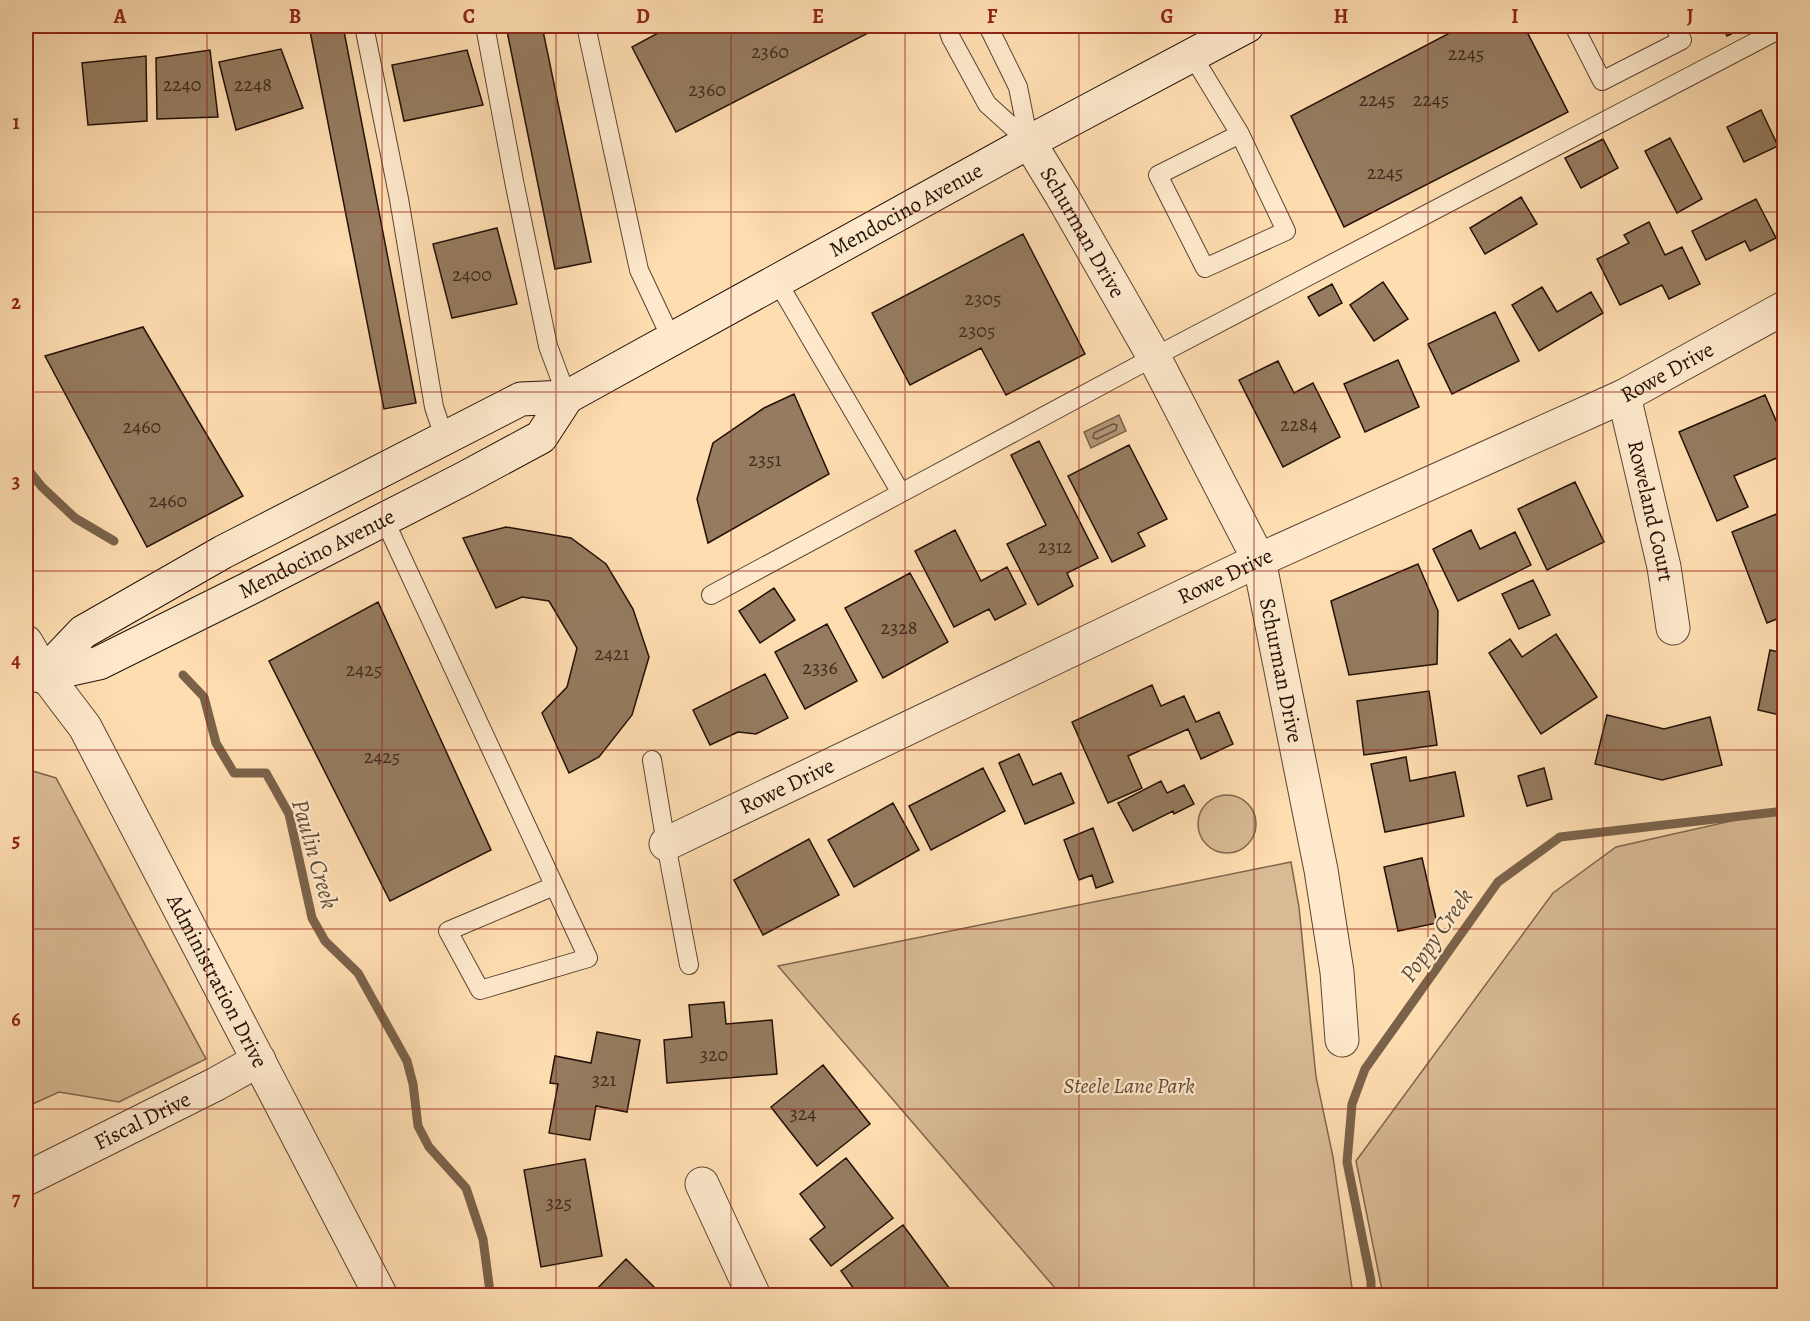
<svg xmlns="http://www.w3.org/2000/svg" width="1810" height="1321" viewBox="0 0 1810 1321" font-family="Alegreya,serif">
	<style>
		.green { fill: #d9ba94; stroke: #7e664e; stroke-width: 1.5 }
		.water { fill: #b49877; stroke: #7a624a; stroke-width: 1.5 }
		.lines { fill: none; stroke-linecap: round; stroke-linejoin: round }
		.shore { stroke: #6c543f; stroke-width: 1.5 }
		.stream { stroke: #7a624a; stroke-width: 9 }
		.building { fill: #957b5f; stroke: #231107; stroke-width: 1.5 }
		.service-casing { stroke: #5a4432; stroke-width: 20 }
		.minor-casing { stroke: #5a4432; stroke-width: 35 }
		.tertiary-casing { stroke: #5a4432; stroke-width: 35 }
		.secondary-casing { stroke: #231107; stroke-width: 35 }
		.service { stroke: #fee9cc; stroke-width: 18 }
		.minor { stroke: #fee9cc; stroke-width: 33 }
		.tertiary { stroke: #fee9cc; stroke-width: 33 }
		.secondary { stroke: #fee9cc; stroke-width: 33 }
		.grid { fill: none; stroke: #8f2418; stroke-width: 1.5; stroke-opacity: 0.55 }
		.labels { text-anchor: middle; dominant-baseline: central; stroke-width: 4.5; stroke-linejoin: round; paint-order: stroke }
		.number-label { font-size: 20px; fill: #402c1d }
		.street-label { font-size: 22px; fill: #231107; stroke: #fee9cc }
		.park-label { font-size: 22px; font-style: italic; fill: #634c38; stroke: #fee9cc }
		.water-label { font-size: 24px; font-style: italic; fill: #644e39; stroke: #fee9cc }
		.neatline { fill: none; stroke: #8f2418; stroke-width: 2 }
		.grid-label { font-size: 20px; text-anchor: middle; font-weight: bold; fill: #8f2418 }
	</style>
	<rect width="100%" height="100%" fill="#feddb1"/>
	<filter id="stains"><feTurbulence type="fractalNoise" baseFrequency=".00333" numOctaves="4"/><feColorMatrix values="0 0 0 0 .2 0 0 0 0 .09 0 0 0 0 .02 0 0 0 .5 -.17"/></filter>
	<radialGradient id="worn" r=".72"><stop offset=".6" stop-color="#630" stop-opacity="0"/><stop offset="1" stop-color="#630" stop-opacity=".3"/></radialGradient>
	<path class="green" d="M26 769 56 778 206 1059 119 1102 59 1092 26 1107Z
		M1198 824a29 29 0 1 1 58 0a29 29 0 1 1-58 0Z
		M1784 809V1295H1383L1356 1161 1553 893 1616 847Z
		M1291 862 1299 907 1316 1077 1333 1157 1353 1295H1061L778 966Z"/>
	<path class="water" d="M1119 415 1126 431 1091 448 1084 432Z"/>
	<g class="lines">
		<path class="shore" d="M1113 424 1117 425 1116 430 1097 439 1093 438 1094 433Z"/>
		<path class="stream" d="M26 467 42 487 75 518 114 541
			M183 675 204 697 216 743 234 773H266L289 814 312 918 325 941 358 973 407 1061 413 1084 418 1126 429 1147 466 1188 483 1239 490 1292 489 1296
			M1371 1296V1281L1347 1162 1352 1104 1365 1069 1498 882 1560 837 1784 811"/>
	</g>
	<path class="building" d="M309 26H343L416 403 384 409Z
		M506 26H542L591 262 555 269Z
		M671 26H878L876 29 676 132 632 47Z
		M1463 26H1524L1568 112 1344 227 1291 116Z
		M1722 26H1747L1727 36Z
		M281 49 303 108 236 130 219 62Z
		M210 50 218 117 157 119 156 58Z
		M467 50 483 105 404 121 392 65Z
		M146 56 147 121 88 125 82 63Z
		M1761 110 1778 146 1744 162 1727 127Z
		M1670 138 1702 199 1677 213 1645 151Z
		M1603 139 1618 168 1581 188 1565 158Z
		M1784 185V203L1777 189Z
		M1521 197 1537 224 1485 254 1470 228Z
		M1756 199 1776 238 1750 251 1745 241 1706 260 1692 231Z
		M1649 222 1665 255 1682 247 1700 284 1669 299 1662 285 1620 305 1597 259 1629 243 1624 235Z
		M497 228 517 304 452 318 433 244Z
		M1023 234 1085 354 1006 395 981 348 910 385 872 313Z
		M1383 282 1408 319 1374 341 1350 305Z
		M1332 284 1342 303 1319 316 1308 297Z
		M1542 287 1557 312 1591 292 1603 313 1539 351 1512 305Z
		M1495 312 1519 361 1452 394 1428 344Z
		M143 327 243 496 147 547 45 356Z
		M1398 360 1419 407 1365 432 1344 384Z
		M1278 361 1294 393 1313 383 1340 437 1283 467 1239 380Z
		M794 394 829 474 708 543 697 499 713 443 764 408Z
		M1765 395 1784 439V455L1734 476 1748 507 1717 521 1679 432Z
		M1039 441 1098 558 1067 573 1073 586 1038 605 1007 544 1046 525 1011 455Z
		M1129 445 1167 519 1138 533 1145 546 1112 562 1068 476Z
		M1575 482 1604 542 1547 570 1518 509Z
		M1784 511V616L1767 623 1732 532Z
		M506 527 571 538 606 564 633 609 649 657 632 715 599 757 569 773 542 713 567 687 577 648 549 601 522 597 496 608 463 538Z
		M955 530 981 581 1007 567 1026 604 995 620 989 609 954 627 915 551Z
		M1471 530 1480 549 1515 532 1531 565 1458 601 1433 549Z
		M1418 564 1438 611 1437 664 1349 675 1331 601Z
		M910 573 948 642 883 678 845 608Z
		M1533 580 1550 615 1519 629 1502 594Z
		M774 588 795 620 760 643 739 611Z
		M378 602 491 850 390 901 269 661Z
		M827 624 857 681 805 709 775 652Z
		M1556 634 1597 697 1541 734 1489 653 1510 639 1522 657Z
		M1770 650 1784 653V716L1758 710Z
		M765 674 788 718 756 734 738 732 710 745 693 710Z
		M1152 685 1161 706 1184 696 1196 722 1219 712 1233 744 1201 759 1188 729 1128 756 1142 788 1108 803 1072 722Z
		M1429 691 1437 745 1364 755 1357 701Z
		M1607 715 1664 729 1710 717 1722 765 1662 780 1595 764Z
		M1019 754 1033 785 1061 773 1074 803 1025 824 999 763Z
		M1406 757 1410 781 1455 772 1464 816 1385 832 1371 764Z
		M983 768 1005 811 931 850 909 806Z
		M1544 768 1552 799 1527 806 1518 776Z
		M1161 781 1167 793 1184 785 1194 804 1174 814 1173 811 1133 831 1118 803Z
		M893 803 919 850 854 887 828 840Z
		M1093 828 1113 882 1096 888 1092 875 1079 880 1064 840Z
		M809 839 839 895 763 935 734 880Z
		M1422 858 1437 923 1398 931 1384 867Z
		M724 1002 726 1024 772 1020 777 1074 667 1083 664 1040 692 1037 689 1005Z
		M597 1032 640 1040 627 1112 596 1106 590 1140 549 1133 558 1084 550 1083 555 1056 591 1063Z
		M823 1065 870 1124 817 1166 771 1107Z
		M846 1158 893 1218 831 1266 810 1239 825 1227 800 1194Z
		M585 1159 602 1256 541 1267 524 1170Z
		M903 1225 950 1289 941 1296H859L841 1271Z
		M626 1259 663 1296H590Z"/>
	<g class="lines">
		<defs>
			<path id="service" d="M364 26 399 199 434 407 444 437
				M485 26 514 181 548 346 567 397
				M586 26 639 270 672 340
				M947 26 951 38 987 104 1029 142
				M988 26 1018 87 1029 142
				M1574 26 1602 81 1682 40 1674 26
				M1192 55 1240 134 1286 231 1205 268 1158 175 1240 134
				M901 493 1154 357 1784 27
				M384 519 588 958 480 990 448 931 554 886
				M711 595 901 493 777 281
				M652 760 666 844 689 965"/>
			<g id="minor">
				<path id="s1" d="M1029 142 1062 196 1154 357 1259 560 1321 870 1337 972 1342 1040"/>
				<path id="s2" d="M1624 396 1664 567 1673 628"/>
				<path id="s3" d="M666 844 1259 560 1624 396 1784 308"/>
				<path d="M702 1184 754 1296"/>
			</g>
			<g id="tertiary">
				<path id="s4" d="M26 642 44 673 85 727 381 1296"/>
				<path id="s5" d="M26 1179 216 1084 259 1060"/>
			</g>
			<g id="secondary">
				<path id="s6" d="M44 673 83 632 223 552 521 399 567 397 1029 142 1247 26"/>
				<path id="s7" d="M40 676 99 663 248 589 465 478 541 437 567 397"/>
			</g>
		</defs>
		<use href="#service" class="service-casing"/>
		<use href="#minor" class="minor-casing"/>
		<use href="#tertiary" class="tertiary-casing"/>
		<use href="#secondary" class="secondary-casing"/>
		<use href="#service" class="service"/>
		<use href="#minor" class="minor"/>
		<use href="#tertiary" class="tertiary"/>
		<use href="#secondary" class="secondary"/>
	</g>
	<path class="grid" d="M207 26V1296M382 26V1296M556 26V1296M731 26V1296M905 26V1296M1079 26V1296M1254 26V1296M1428 26V1296M1603 26V1296M26 212H1784M26 392H1784M26 571H1784M26 750H1784M26 929H1784M26 1109H1784"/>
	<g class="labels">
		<g class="number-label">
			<text x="770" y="51">2360</text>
			<text x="1466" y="53">2245</text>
			<text x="182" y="84">2240</text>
			<text x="253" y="84">2248</text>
			<text x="707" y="89">2360</text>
			<text x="1377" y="99">2245</text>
			<text x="1431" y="99">2245</text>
			<text x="1385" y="172">2245</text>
			<text x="472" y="274">2400</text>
			<text x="983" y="298">2305</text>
			<text x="977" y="330">2305</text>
			<text x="1299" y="424">2284</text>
			<text x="142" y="426">2460</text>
			<text x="765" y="459">2351</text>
			<text x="168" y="500">2460</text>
			<text x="1055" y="546">2312</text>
			<text x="899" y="627">2328</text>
			<text x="612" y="653">2421</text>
			<text x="820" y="667">2336</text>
			<text x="364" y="669">2425</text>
			<text x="382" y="756">2425</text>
			<text x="714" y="1054">320</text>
			<text x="604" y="1079">321</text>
			<text x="803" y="1113">324</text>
			<text x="559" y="1202">325</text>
		</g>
		<g class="street-label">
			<text stroke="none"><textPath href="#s6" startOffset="986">Mendocino Avenue</textPath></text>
			<text stroke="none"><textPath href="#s1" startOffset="105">Schurman Drive</textPath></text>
			<text stroke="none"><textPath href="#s3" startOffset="1107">Rowe Drive</textPath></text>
			<text stroke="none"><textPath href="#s2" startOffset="118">Roweland Court</textPath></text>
			<text stroke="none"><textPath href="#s7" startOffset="304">Mendocino Avenue</textPath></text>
			<text stroke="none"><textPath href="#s3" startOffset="620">Rowe Drive</textPath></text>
			<text stroke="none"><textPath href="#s1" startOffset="590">Schurman Drive</textPath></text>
			<text stroke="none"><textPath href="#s3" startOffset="134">Rowe Drive</textPath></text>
			<text stroke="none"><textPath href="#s4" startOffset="390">Administration Drive</textPath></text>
			<text stroke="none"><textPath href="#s5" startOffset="130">Fiscal Drive</textPath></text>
		</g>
		<g class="park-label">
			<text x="1129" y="1086">Steele Lane Park</text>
		</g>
		<g class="water-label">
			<text transform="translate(315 854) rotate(74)">Paulin Creek</text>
			<text transform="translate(1436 935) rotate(-55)">Poppy Creek</text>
		</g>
	</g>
	<rect width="1810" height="1321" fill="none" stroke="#feddb1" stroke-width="66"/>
	<rect x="33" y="33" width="1744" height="1255" class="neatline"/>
	<g class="grid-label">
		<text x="120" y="23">A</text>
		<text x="295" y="23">B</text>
		<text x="469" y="23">C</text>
		<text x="643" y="23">D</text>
		<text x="818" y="23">E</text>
		<text x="992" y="23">F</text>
		<text x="1167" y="23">G</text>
		<text x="1341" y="23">H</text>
		<text x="1515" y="23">I</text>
		<text x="1690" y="23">J</text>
		<text x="16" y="129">1</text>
		<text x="16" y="309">2</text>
		<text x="16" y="488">3</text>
		<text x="16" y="667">4</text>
		<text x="16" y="847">5</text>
		<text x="16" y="1026">6</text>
		<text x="16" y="1205">7</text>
	</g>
	<rect width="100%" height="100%" filter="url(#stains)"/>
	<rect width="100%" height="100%" fill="url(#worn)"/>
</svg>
